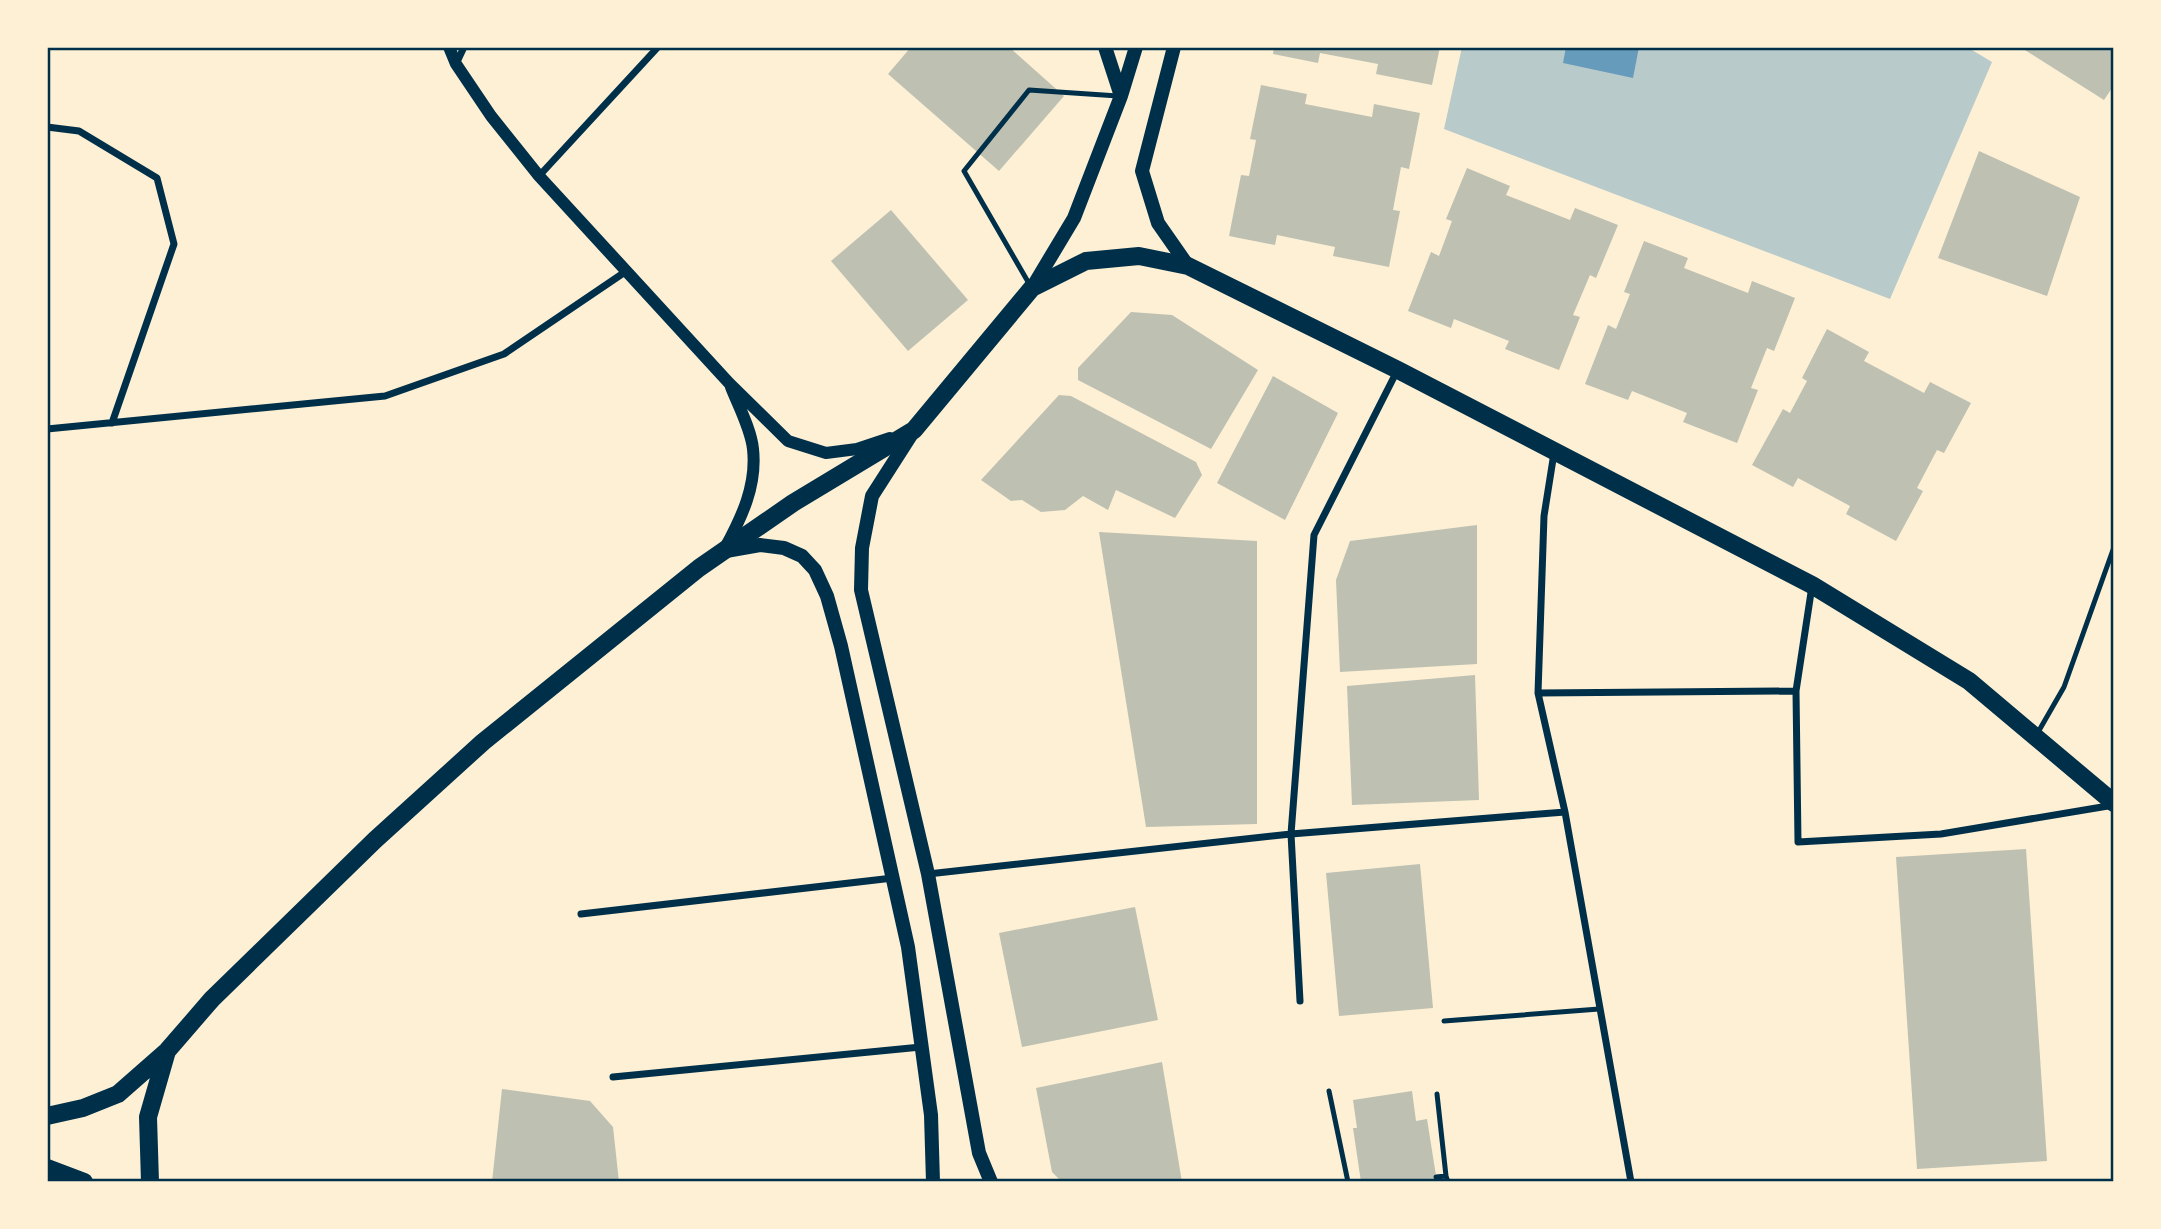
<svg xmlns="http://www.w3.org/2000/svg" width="2161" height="1229" viewBox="0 0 2161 1229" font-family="'DM Sans',sans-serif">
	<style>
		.green { fill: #b9caca }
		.water { fill: #669bbc }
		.building { fill: #bec0b2 }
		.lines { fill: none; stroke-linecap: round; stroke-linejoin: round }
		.service { stroke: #003049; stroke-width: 5 }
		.minor { stroke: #003049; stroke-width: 7 }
		.tertiary { stroke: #003049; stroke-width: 12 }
		.secondary { stroke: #003049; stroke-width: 14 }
		.primary { stroke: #003049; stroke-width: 18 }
		.neatline { fill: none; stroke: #003049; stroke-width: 2.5 }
	</style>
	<rect width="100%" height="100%" fill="#fdf0d5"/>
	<path class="green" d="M1462 47H1967L1992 62 1890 299 1444 129Z"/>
	<path class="water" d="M1566 47H1639L1633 78 1563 63Z"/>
	<path class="building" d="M911 47H1009L1064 96 999 171 888 74Z
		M1274 47H1440L1432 85 1376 74 1378 64 1320 53 1318 63 1273 54Z
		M2020 47H2114V85L2104 100Z
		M1261 85 1307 94 1305 104 1372 117 1374 104 1420 113 1409 169 1401 167 1393 210 1400 211 1389 267 1333 256 1335 247 1277 235 1275 245 1229 236 1241 175 1249 176 1256 140 1250 139Z
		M1979 151 2080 197 2047 296 1938 258Z
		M1467 168 1510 186 1506 195 1570 220 1575 208 1618 225 1596 278 1590 275 1573 315 1580 317 1559 370 1505 349 1509 341 1454 319 1451 328 1408 311 1431 252 1439 256 1452 221 1446 219Z
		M891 210 968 300 908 351 831 261Z
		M1644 241 1688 258 1684 268 1748 293 1752 281 1795 298 1774 351 1767 348 1751 388 1758 390 1737 443 1683 422 1687 413 1632 391 1628 400 1585 384 1608 325 1616 329 1630 294 1624 292Z
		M1131 312 1172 315 1258 370 1211 449 1078 380V368Z
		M1827 329 1869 352 1864 361 1924 393 1930 382 1971 403 1944 453 1937 450 1917 488 1923 491 1896 541 1846 514 1850 506 1798 478 1793 487 1752 465 1783 409 1790 413 1807 381 1802 378Z
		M1273 376 1338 413 1285 520 1217 483Z
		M1059 395 1071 396 1196 462 1202 475 1175 518 1116 490 1108 510 1083 496 1065 510 1041 512 1022 500 1011 501 981 480Z
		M1477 525V664L1340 672 1336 580 1350 541Z
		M1099 532 1257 541V824L1146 827Z
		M1475 675 1479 800 1352 805 1347 686Z
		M2026 849 2047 1161 1917 1169 1896 857Z
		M1420 864 1433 1008 1339 1016 1326 873Z
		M1135 907 1158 1020 1022 1047 999 933Z
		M1162 1062 1182 1182H1062L1052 1172 1036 1088Z
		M502 1089 590 1101 613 1127 619 1182H492Z
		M1412 1091 1416 1121 1427 1119 1437 1182H1361L1353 1128H1357L1353 1100Z"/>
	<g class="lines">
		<path class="service" d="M1031 287 964 171 1029 90 1118 96
			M2037 734 2064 687 2114 547
			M1444 1021 1599 1009
			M1329 1091 1348 1182
			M1437 1094 1446 1176
			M1436 1177 1446 1176 1448 1182"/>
		<path class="minor" d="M456 64 464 47
			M47 127 79 131 157 178 174 244 112 423
			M539 176 658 47
			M47 429 385 396 504 354 625 272
			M1554 453 1544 516 1538 693 1565 812 1631 1182
			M1796 691 1798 842 1941 834 2114 805
			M1538 693 1796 691 1812 586
			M928 874 1291 834 1565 812
			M581 914 893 878
			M1300 1001 1291 834 1314 535 1397 371
			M613 1077 921 1047"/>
		<path class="tertiary" d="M449 47 456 64 491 116 539 176 729 383 788 441 826 453 857 449 890 438
			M725 548C742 517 757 485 753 449 751 429 738 405 731 387"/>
		<path class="secondary" d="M1105 47 1121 96
			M1174 47 1142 171 1158 223 1188 266
			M1032 288 1074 218 1121 96 1136 47
			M913 432 872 496 862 548 861 590 928 874 979 1153 991 1182
			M726 551 760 545 784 548 802 556 815 570 827 596 841 646 908 947 931 1115 933 1182"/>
		<path class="primary" d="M47 1116 83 1108 118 1094 167 1051 212 999 375 840 483 742 699 568 793 503 914 430 1032 288 1086 261 1139 256 1188 266 1398 370 1812 585 1969 681 2114 803
			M47 1168 84 1182
			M150 1182 148 1117 167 1051"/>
	</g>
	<rect width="2161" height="1229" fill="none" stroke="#fdf0d5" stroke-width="98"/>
	<rect x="49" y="49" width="2063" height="1131" class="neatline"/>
</svg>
